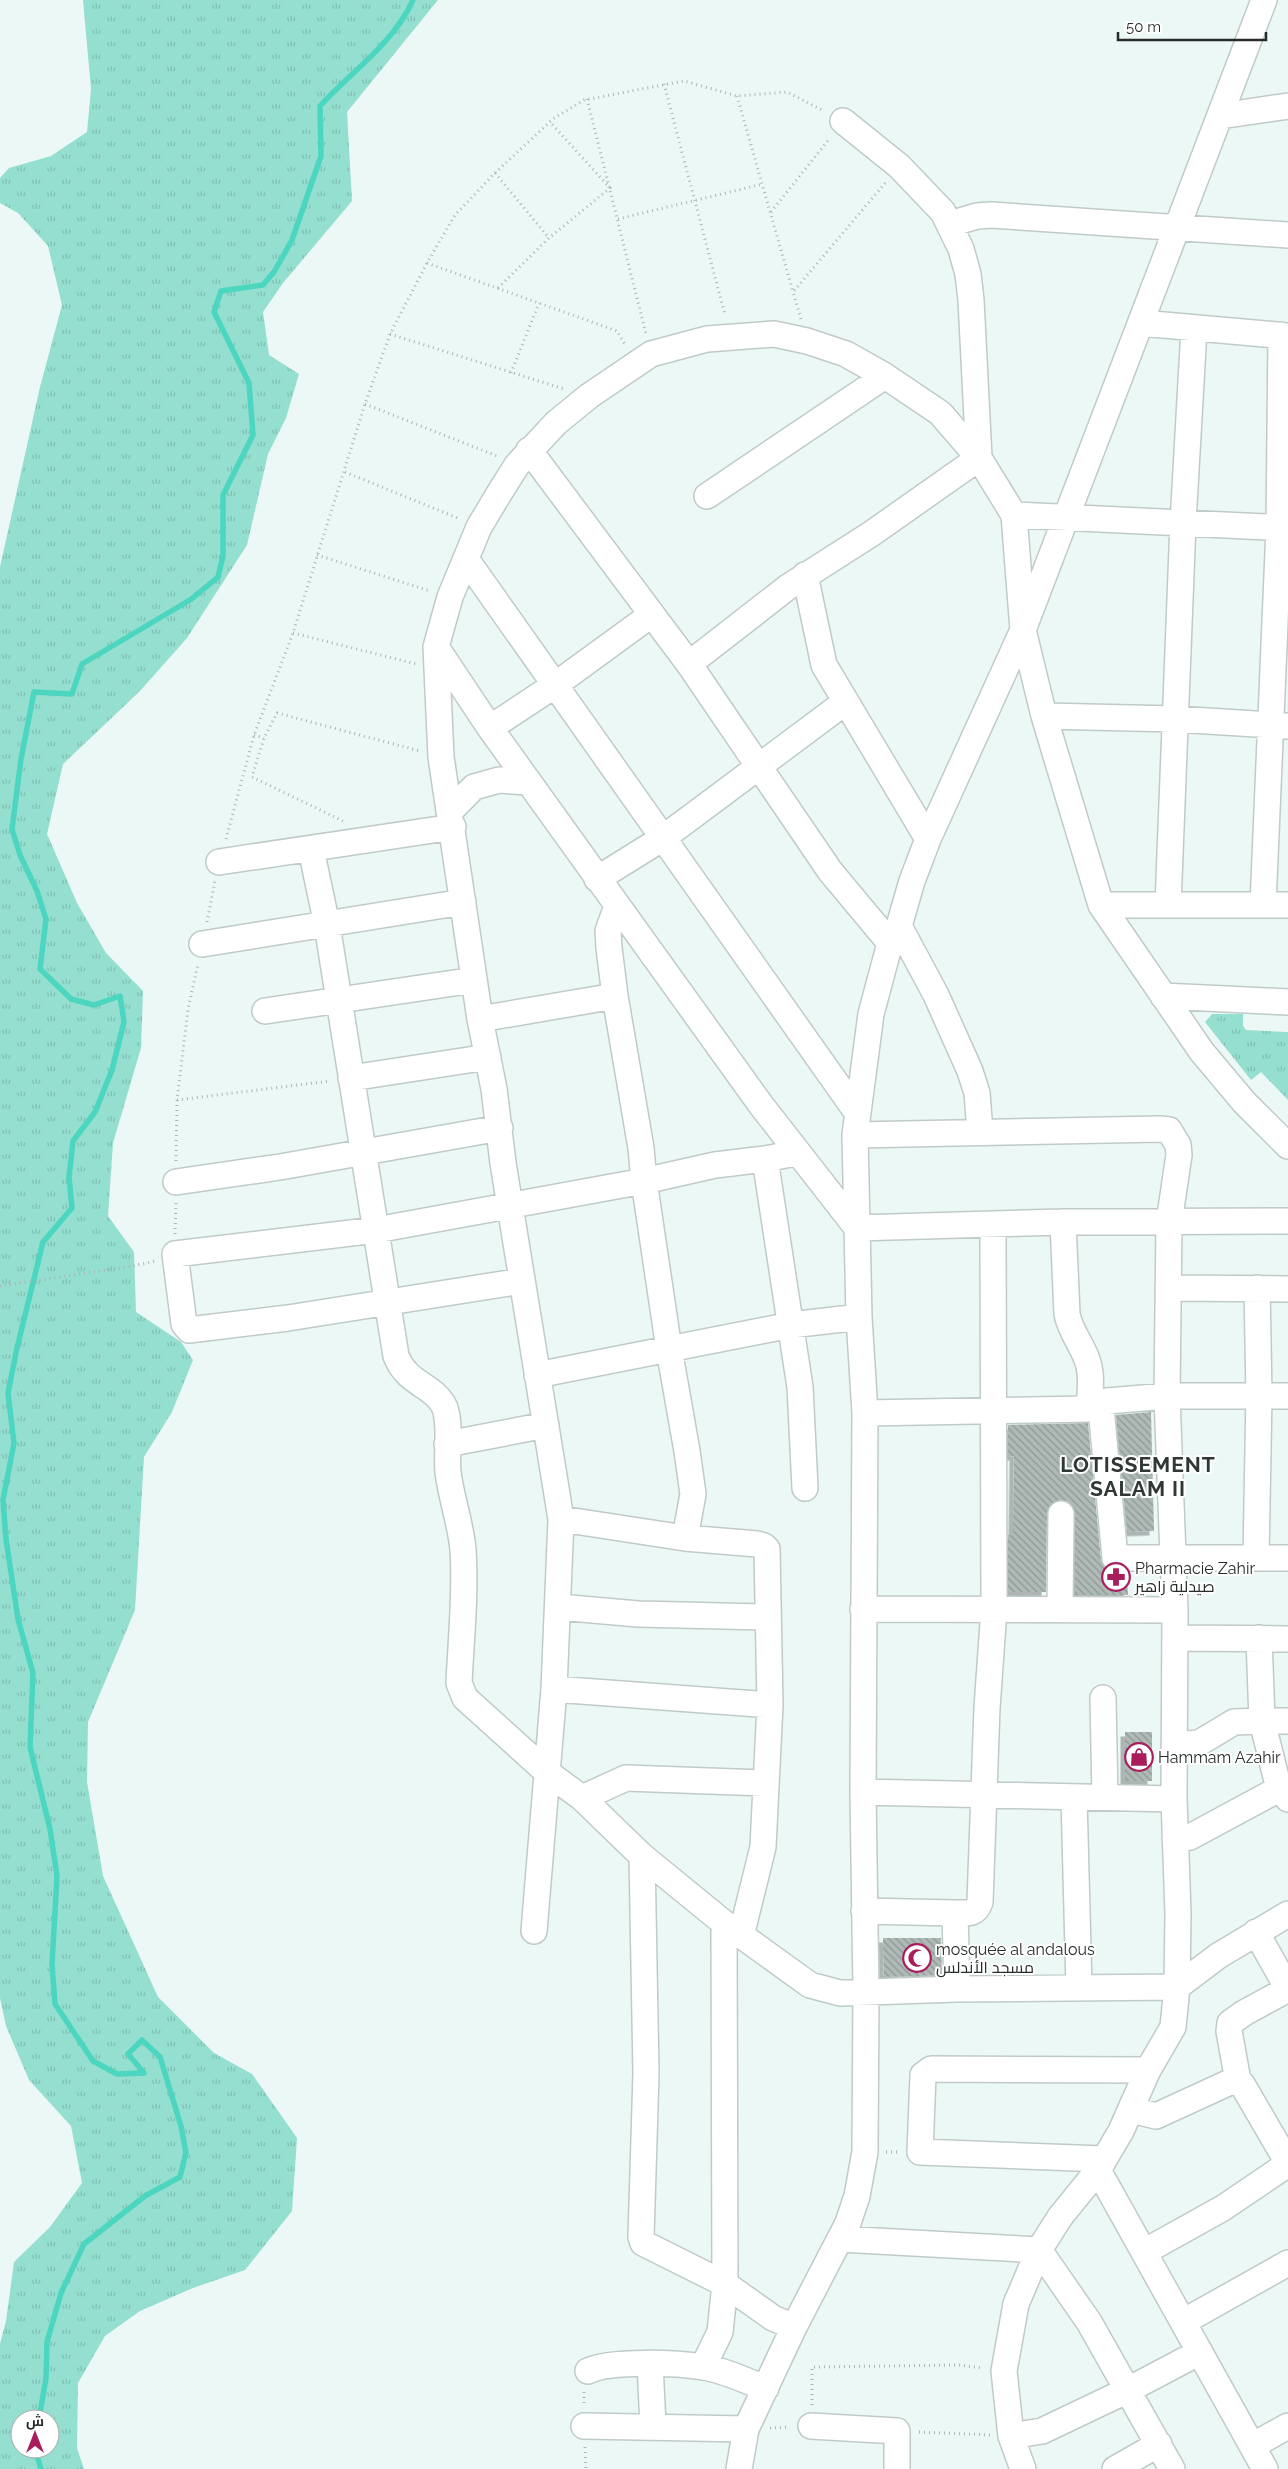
<svg xmlns="http://www.w3.org/2000/svg" width="1288" height="2469" viewBox="0 0 1288 2469" font-family="Raleway,Cairo,sans-serif">
	<style>
		.grass { fill: url(#grass-tufts); fill-rule: evenodd }
		.lines { fill: none; stroke-linecap: round; stroke-linejoin: round }
		.stream { stroke: #4cd6c0; stroke-width: 5.5 }
		.building { fill: url(#building-back-hatch); filter: url(#shadow) }
		.minor-casing { stroke: #c0cbc9; stroke-width: 28 }
		.path { stroke: #acb6b3; stroke-width: 3; stroke-dasharray: 1 4; stroke-linecap: butt }
		.minor { stroke: #fff; stroke-width: 25 }
		.labels { text-anchor: middle; dominant-baseline: central; stroke-width: 4; stroke-linejoin: round; paint-order: stroke }
		.poi-label { font-size: 16px; fill: #272c2a; stroke: #fff; text-anchor: start }
		.district-label { font-size: 21px; font-weight: bold; letter-spacing: 1px; fill: #2f3836; stroke: #fff }
	</style>
	<defs>
		<pattern id="grass-tufts" width="24" height="20" patternUnits="userSpaceOnUse" patternTransform="scale(1.25)"><rect width="24" height="20" fill="#94dfd0"/><path d="M3 7l-1-3M5 7V3M7 7l1-3M15 17l-1-3M17 17v-4M19 17l1-3" fill="none" stroke="#80c0b3"/></pattern>
		<pattern id="building-back-hatch" width="6" height="6" patternUnits="userSpaceOnUse" patternTransform="scale(1.25)"><rect width="6" height="6" fill="#afbab7"/><path d="M-1 5l2 2M0 0l6 6M5-1l2 2" fill="none" stroke="#8e9795"/></pattern>
		<filter id="shadow"><feDropShadow dx="-4.5" dy="4.5" stdDeviation="0" flood-color="#0004"/></filter>
	</defs>
	<rect width="100%" height="100%" fill="#ecf8f5"/>
	<path class="grass" d="M83 0H438L347 112 352 201 283 283 263 312 269 355 299 374 286 418 268 454 247 545 187 638 140 691 63 764 47 834 77 903 106 953 143 991 141 1048 113 1143 108 1216 134 1252 136 1312 181 1342 193 1360 172 1412 144 1457 135 1610 88 1722 87 1782 103 1876 158 1997 214 2053 252 2074 297 2138 292 2211 245 2270 193 2288 140 2311 105 2336 78 2383 77 2448 84 2469H0V2344L6 2321 14 2262 50 2227 82 2183 71 2126 29 2080 6 2026 0 1998V567L40 387 62 305 48 246 18 213 0 203V178L9 168 51 156 87 132 91 89ZM20 2419H50V2449H20Z
		M1212 1014H1243V1026L1246 1030 1288 1032V1100L1261 1072 1251 1080 1205 1022Z"/>
	<g class="lines">
		<path class="stream" d="M39 2419 46 2378 47 2342 61 2293 84 2244 145 2196 180 2177 186 2153 181 2126 160 2057 142 2040 128 2054 144 2073 117 2074 93 2061 55 2004 52 1965 57 1876 50 1829 30 1747 33 1673 18 1619 6 1539 3 1500 14 1443 8 1393 17 1348 43 1242 72 1208 69 1177 73 1141 95 1112 112 1070 124 1022 120 996 94 1005 71 999 40 969 46 919 37 891 20 855 12 829 21 759 34 692 72 694 82 664 190 600 218 577 223 556V495L253 435 249 383 214 312 221 291 263 285 274 272 292 240 321 156 320 106C352 71 393 44 413 0
			M35 2449 41 2469"/>
	</g>
	<path class="building" d="M1151 1412 1154 1531 1127 1532 1116 1415Z
		M1088 1423 1101 1560 1109 1571 1127 1572 1128 1595H1075V1514L1069 1502 1062 1500 1054 1502 1047 1513 1046 1592H1008V1535H1013L1014 1456 1008 1457V1425Z
		M1125 1732H1152V1781H1125Z
		M883 1938H941L942 1975 884 1977Z"/>
	<g class="lines">
		<defs>
			<path id="minor" d="M1220 116 1288 106
				M950 224 977 216 991 215 1288 235
				M1141 323 1288 336
				M529 450 689 664 830 871 890 943
				M707 496 885 376
				M1014 515 1023 630 1044 716 1101 905 1202 1052 1244 1102 1288 1146
				M466 559 856 1111
				M805 575 824 665 928 839
				M436 647 490 728 761 1105 857 1228 1063 1222 1288 1221
				M689 664 788 587 871 534 979 458 971 300 968 274 961 249 943 212 899 166 843 121
				M1044 716 1175 719 1288 726
				M490 728 555 685 651 615
				M449 812 474 787 499 780 528 782
				M311 849 327 925 396 1356C407 1384 431 1384 443 1404 452 1419 446 1453 448 1472 451 1498 461 1524 463 1550 466 1594 461 1639 459 1683L465 1698 548 1773 582 1798 642 1856 724 1923 810 1985 840 1993 957 1989 1177 1987 1218 1956 1288 1914
				M219 862 453 827
				M597 879 663 838 844 703
				M1101 905H1288
				M1168 905 1183 523 1194 329
				M1263 905 1279 528 1281 335
				M617 906 608 931 609 948 615 996 641 1148 644 1181 669 1349 687 1451 693 1494 685 1538
				M899 926 936 995 970 1071 977 1093 980 1132
				M202 944 463 902
				M1163 996 1288 1002
				M265 1011 474 980
				M480 1019 615 996
				M351 1078 488 1057
				M855 1135 1160 1129 1169 1130 1178 1145 1179 1155 1169 1222 1167 1396 1175 1610 1174 1799 1178 1913 1177 1987 1173 2027 1148 2070 1121 2131 1098 2170 1060 2217 1039 2250 1016 2304 1004 2371 1011 2436 1023 2469
				M765 1159 800 1387 805 1488
				M176 1182 280 1167 500 1128
				M1063 1222 1067 1314C1070 1330 1080 1342 1086 1357 1093 1373 1090 1392 1089 1409
				M522 1281 288 1318 189 1330 184 1324 175 1254 376 1230 644 1181 715 1165 765 1159 796 1153
				M1168 1288 1288 1289
				M537 1375 791 1325 859 1317
				M1101 1408 1115 1558H1288
				M865 1413 1089 1409 1101 1408 1107 1401 1167 1396H1288
				M447 1444 546 1425
				M561 1519 685 1538 757 1544 764 1546 767 1549 770 1705 763 1847 741 1936
				M1256 1558 1259 1395 1257 1288
				M559 1607 638 1614 768 1617
				M863 1609 1175 1610
				M1060 1609 1061 1514
				M1175 1638 1288 1639
				M554 1689 770 1705
				M1103 1698 1105 1797
				M1174 1745 1199 1743 1234 1722 1262 1721 1259 1638
				M1279 1789 1262 1721H1288
				M863 1792 1174 1799
				M1074 1797 1079 1988
				M582 1798 626 1778 766 1783
				M1175 1839 1190 1837 1279 1789 1288 1799
				M642 1856 646 2073 641 2237 643 2243 725 2284 773 2318 794 2327
				M864 1911 955 1913
				M534 1931 554 1689 561 1519 503 1163 494 1089 480 1019 441 757 436 647 450 597 479 527 500 492 517 465 556 423 589 396 651 354 707 339 774 334 807 341 846 354 885 376 940 413 979 458 1014 515 1288 528
				M957 1989 955 1913C967 1913 976 1915 980 1902L987 1708 994 1609 993 1224
				M1238 2081 1229 2031 1230 2023 1244 2013 1288 1989 1256 1932
				M1132 2110 1156 2116 1228 2083 1238 2081 1242 2084 1288 2163
				M1104 2159 920 2152 923 2075 931 2069 1148 2070
				M1098 2170 1265 2469
				M840 2239 1039 2250 1089 2322 1172 2469
				M1144 2252 1223 2208 1288 2164
				M1183 2322 1288 2263
				M650 2364 653 2426
				M703 2367 720 2332 725 2284 724 1923
				M588 2371C610 2360 678 2363 703 2367 725 2370 745 2381 766 2388
				M584 2426 746 2429
				M811 2426 897 2431V2469
				M1011 2436 1042 2431 1128 2390 1200 2352
				M1252 2446 1288 2426
				M739 2469 746 2429 794 2327 848 2223 857 2196 865 2152 866 1992 863 1792 865 1413 859 1317 855 1135 871 1014 890 943 899 926 912 881 928 839 1023 630 1264 0
				M1115 2469 1159 2444"/>
		</defs>
		<use href="#minor" class="minor-casing"/>
		<path class="path" d="M664 84 725 315
			M737 96 793 292
			M587 99 646 334
			M495 173 549 238
			M771 212 830 138
			M618 219 763 184
			M427 263 617 331 626 346
			M498 288 549 238 610 188 550 122
			M801 319 793 292 886 182
			M390 334 564 389
			M511 373 539 303
			M365 404 497 456
			M345 472 460 519
			M317 555 430 591
			M293 633 416 664
			M254 735 264 738
			M343 821 252 777 264 738 277 713 420 751
			M226 839 254 735 293 633 365 404 390 334 427 263 455 215 495 173 553 119 584 100 684 81 737 96 787 92 824 111
			M207 922 215 881
			M177 1100 330 1081
			M176 1161 177 1100 188 1009 198 964
			M175 1234 176 1203
			M0 1286 133 1266 155 1261
			M886 2152H899
			M584 2392V2406
			M812 2405V2367L958 2365 983 2368
			M770 2428 789 2427
			M919 2432 990 2435
			M585 2447 586 2469"/>
		<use href="#minor" class="minor"/>
	</g>
	<defs>
		<symbol id="pharmacy-ring" viewBox="-11 -11 22 22"><circle r="9.5" fill="#fff" stroke="#aa1d5c" stroke-width="1.5"/><path d="M-2-6h4v4h4v4h-4v4h-4v-4h-4v-4h4Z" fill="#aa1d5c"/></symbol>
		<symbol id="shop-ring" viewBox="-11 -11 22 22"><circle r="9.5" fill="#fff" stroke="#aa1d5c" stroke-width="1.5"/><path d="M-5-2.5h2.3a2.7 3.5 0 0 1 5.4 0H5L5.5 6h-11ZM-1.5-2.5h3a1.5 2.3 0 0 0-3 0Z" fill="#aa1d5c"/></symbol>
		<symbol id="mosque-ring" viewBox="-11 -11 22 22"><circle r="9.5" fill="#fff" stroke="#aa1d5c" stroke-width="1.5"/><path d="M3.5-4.9A6 6 0 1 0 3.5 4.9A5 5 0 1 1 3.5-4.9Z" fill="#aa1d5c"/></symbol>
	</defs>
	<g fill-rule="evenodd">
		<use href="#pharmacy-ring" x="1100" y="1561" width="32" height="32"/>
		<use href="#shop-ring" x="1123" y="1741" width="32" height="32"/>
		<use href="#mosque-ring" x="901" y="1942" width="32" height="32"/>
	</g>
	<g class="labels">
		<g class="poi-label">
			<text x="1135" y="1568">Pharmacie Zahir<tspan x="1135" dy="18">صيدلية زاهير</tspan></text>
			<text x="1158" y="1757">Hammam Azahir</text>
			<text x="936" y="1949">mosquée al andalous<tspan x="936" dy="18">مسجد الأندلس</tspan></text>
		</g>
		<g class="district-label">
			<text x="1138" y="1464">LOTISSEMENT<tspan x="1138" dy="24">SALAM II</tspan></text>
		</g>
	</g>
	<g transform="translate(35 2434)"><circle r="24" fill="#ffffff" stroke="#a9abaa"/>
	<path d="M0-4L9 19L0 12L-9 19Z" fill="#aa1d5c"/>
	<text y="-8" font-size="14" font-weight="bold" text-anchor="middle" fill="#272c2a">ش</text>
	</g>
	<path d="M1118 32v8h148v-8" fill="none" stroke="#272c2a" stroke-width="2.5"/>
	<text x="1126" y="32" font-size="15" fill="#272c2a" stroke="#ffffff" stroke-width="4" paint-order="stroke">50 m</text>
</svg>
